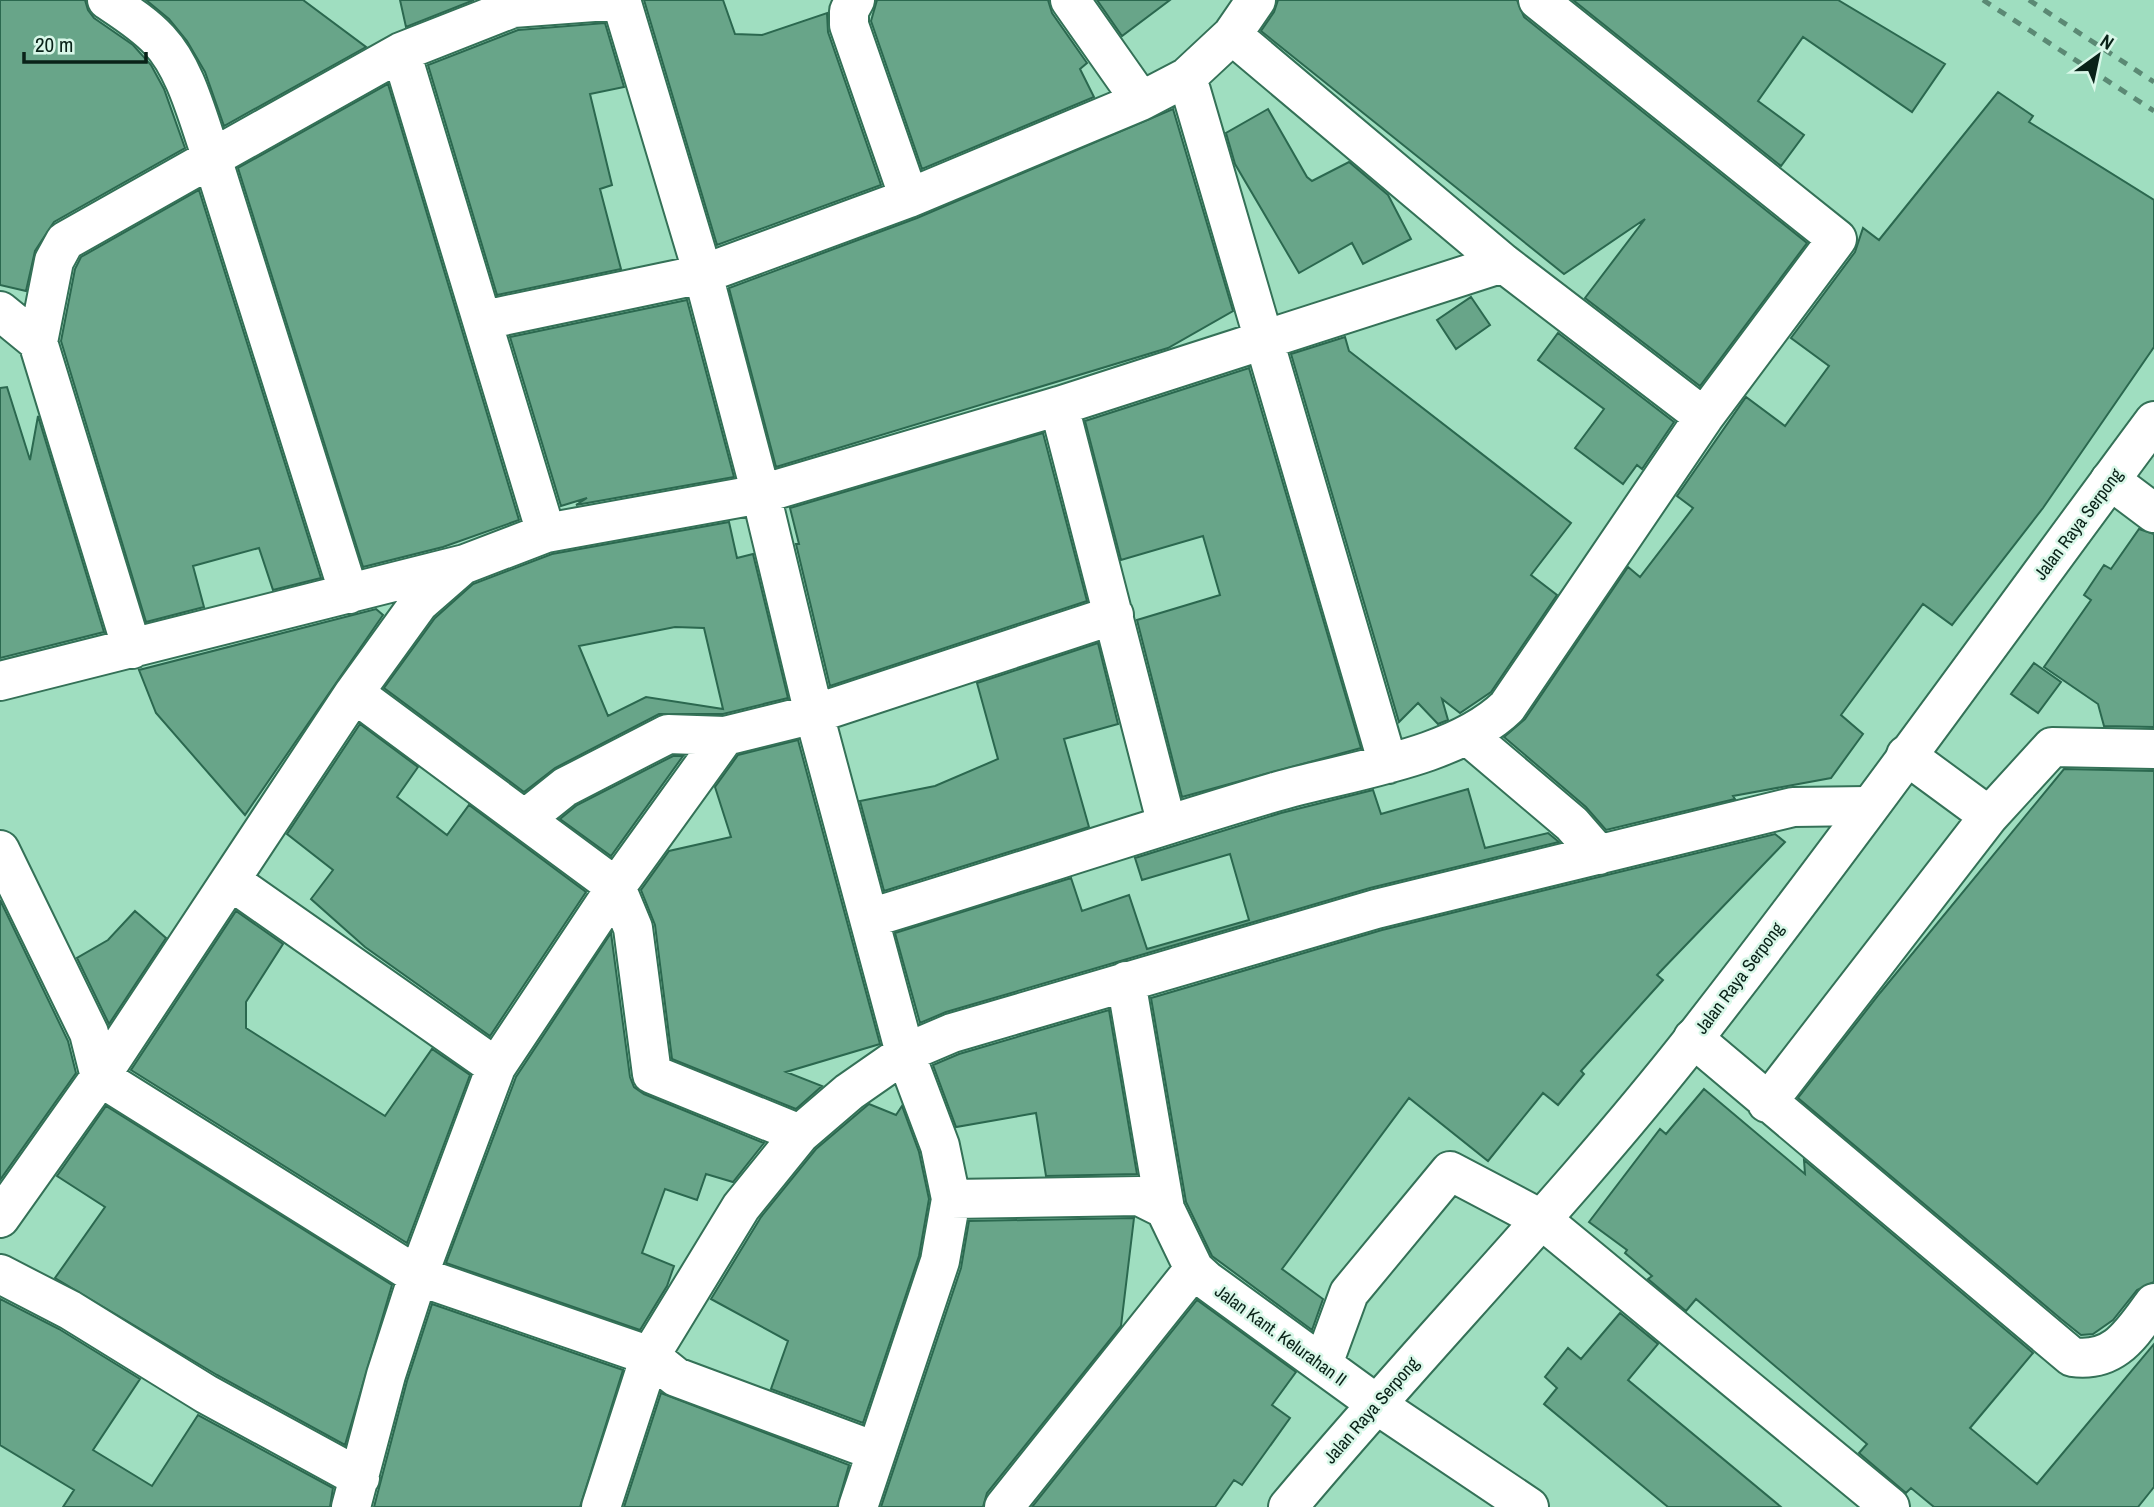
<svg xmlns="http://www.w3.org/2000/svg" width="2154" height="1507" viewBox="0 0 2154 1507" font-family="'Archivo Narrow',sans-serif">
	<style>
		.building { fill: #68a589; stroke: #2b684f; stroke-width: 2; fill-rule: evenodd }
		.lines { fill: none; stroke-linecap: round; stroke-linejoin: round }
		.minor-casing { stroke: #347157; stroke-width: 42 }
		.major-casing { stroke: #347157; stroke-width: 42 }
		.minor { stroke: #fff; stroke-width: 38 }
		.major { stroke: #fff; stroke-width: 38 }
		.rail { stroke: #5b8974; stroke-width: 5; stroke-dasharray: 9 9; stroke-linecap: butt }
		.labels { text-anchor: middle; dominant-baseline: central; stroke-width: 5; stroke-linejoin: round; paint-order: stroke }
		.street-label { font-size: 18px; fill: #092218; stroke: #d8f7e8 }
	</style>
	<rect width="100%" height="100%" fill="#9fdec0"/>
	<path class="building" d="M0 0H85L88 10 94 18 133 45 151 65 164 89 185 148 54 222 35 251 26 291 0 285Z
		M146 0H303L366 47 224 126 205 72 187 41 169 19Z
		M400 0H474L406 27Z
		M644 0H723L735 34 762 35 827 13 828 32 881 185 717 245Z
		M877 0H1048L1052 13 1087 63 1080 69 1094 97 922 169 871 21Z
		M1097 0H1170L1122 36Z
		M1278 0H1517L1524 17 1807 243 1700 386 1585 298 1645 219 1564 274 1261 31 1274 12Z
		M1573 0H1838L1945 64 1912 112 1803 37 1758 101 1804 135 1781 166Z
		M605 23 624 87 590 94 612 185 600 189 621 269 497 295 428 65 518 30Z
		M388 84 519 520 443 547 363 567 238 168Z
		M1998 92 2033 116 2029 122 2154 200V347L2043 508 1952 625 1923 604 1841 715 1863 734 1831 778 1733 796 1735 799 1606 830 1586 807 1504 737 1525 719 1628 567 1640 577 1693 508 1677 496 1746 397 1785 426 1829 366 1791 338 1855 252 1863 228 1879 240Z
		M1173 109 1233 311 1168 348 776 467 729 288 917 218Z
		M1268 109 1307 177 1312 181 1349 162 1388 195 1411 239 1363 264 1352 243 1299 273 1235 164 1226 133Z
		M199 190 321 578 273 590 259 548 193 566 204 607 146 622 61 341 75 269 81 257Z
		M1471 297 1490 325 1456 349 1437 320Z
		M687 300 734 477 576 505 587 498 561 506 510 337Z
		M1558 333 1674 422 1642 469 1637 465 1623 484 1575 448 1604 409 1538 360Z
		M1345 337 1349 351 1571 523 1531 575 1557 595 1491 692 1460 713 1442 699 1448 720 1438 724 1418 703 1399 722 1291 354Z
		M1249 368 1361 748 1182 797 1137 620 1220 595 1203 536 1121 560 1085 421Z
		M7 387 30 460 38 416 104 632 0 658V388Z
		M1043 433 1087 601 830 686 796 544H799L790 508Z
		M729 522 737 558 753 554 788 698 723 714H659L555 768 524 792 384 688 435 618 473 584 552 554ZM675 627 704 628 723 709 646 697 608 716 579 646Z
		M2139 529 2154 534V727L2104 726 2098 704 2044 667 2091 600 2084 595 2104 565 2111 569Z
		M376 609 383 615 245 815 156 713 139 670Z
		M1098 643 1118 724 1064 739 1089 827 884 891 860 801 935 786 998 759 977 683Z
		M2034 663 2061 682 2038 713 2011 694Z
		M360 724 418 767 397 797 447 835 469 805 586 892 490 1036 365 947 311 899 333 870 287 834Z
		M798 740 880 1044 786 1072 822 1086 796 1109 672 1059 655 925 641 890 669 851 731 837 715 787 738 755Z
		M673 756H683L611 856 560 819 577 805Z
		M2064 769 2154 771V1282L2137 1290 2113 1320 2093 1334 2081 1335 2061 1319 1798 1098 1880 993Z
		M1468 789 1485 848 1548 833 1559 842 1370 888 946 1012 920 1023 895 933 1071 878 1082 911 1129 895 1147 949 1249 920 1230 854 1142 880 1135 858 1281 813 1373 790 1381 814Z
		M1775 834 1785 842 1657 975 1663 980 1581 1071 1584 1074 1558 1105 1543 1093 1488 1161 1409 1098 1282 1269 1323 1299 1312 1330 1212 1256 1186 1202 1151 998 1382 930Z
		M0 900 68 1041 76 1073 0 1180Z
		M135 911 166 938 109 1024 77 958 108 940Z
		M236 911 283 944 246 1002V1028L385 1116 432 1049 470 1075 407 1243 131 1070Z
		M611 933 630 1077 634 1087 644 1094 764 1143 733 1182 706 1174 697 1200 665 1189 642 1253 674 1266 667 1286 640 1330 446 1263 516 1077Z
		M1109 1010 1137 1174 1046 1176 1036 1113 956 1127 933 1065 959 1054Z
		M1704 1089 1805 1174 1804 1160 2033 1353 1970 1428 2037 1484 2154 1344V1487L2138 1507H1934L1911 1488 1906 1493 1859 1453 1867 1444 1696 1299 1686 1311 1648 1279 1652 1276 1625 1253 1627 1250 1589 1222 1660 1129 1666 1134Z
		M869 1104 896 1115 902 1106 919 1152 929 1199 919 1256 863 1423 771 1389 788 1341 711 1299 761 1217 816 1149Z
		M106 1106 392 1285 345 1445 217 1375 55 1278 105 1207 57 1176Z
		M1134 1218 1121 1326 987 1493 983 1507H881L961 1268 969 1221Z
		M0 1299 59 1329 140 1379 93 1450 152 1486 198 1415 333 1488 330 1507H63L74 1490 0 1445Z
		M1197 1300 1296 1372 1272 1405 1290 1418 1242 1485 1234 1480 1215 1507H1032Z
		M432 1304 623 1370 580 1507H374L407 1381Z
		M1620 1313 1658 1344 1628 1380 1781 1507H1668L1544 1404 1557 1388 1545 1377 1568 1348 1581 1359Z
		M661 1393 849 1465 837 1507H624Z"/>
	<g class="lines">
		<defs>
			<path id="minor" d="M107 0C125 12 144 24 159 40 187 70 198 120 212 158L65 241 54 261 38 342 132 649
				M621 0 703 274 761 494 814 714 905 1053 940 1146 951 1199 940 1261 858 1507
				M855 0 849 11V25L909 198
				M1070 0 1141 101
				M1232 35 1503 263 1704 417
				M401 52 546 533
				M1187 77 1388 764
				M0 311 38 342
				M484 320 703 274 909 198 1141 101 1187 77 1232 35 1256 0
				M1059 406 1167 825
				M2110 480 2154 513
				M349 594 212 158 401 52 513 8 621 0
				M0 681 465 564 546 533 761 494 1059 406 1503 263
				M354 693 616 887 633 928 652 1074 800 1134
				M1467 735 1572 824 1599 855
				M1906 755 1989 816
				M525 819 565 787 668 734 725 736 814 714 1114 615
				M0 850 89 1033 100 1077 418 1276 650 1356 676 1377 875 1451
				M231 881 496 1067
				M870 918C1006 877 1140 832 1275 792 1346 771 1453 759 1507 707L1704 417 1837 239 1538 0
				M1693 1038 2072 1357C2115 1363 2131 1334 2154 1303
				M1767 1103 1989 816 2052 747 2154 749
				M951 1199 1139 1196 1165 1209 1126 981
				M1165 1209 1194 1269 1206 1280 1389 1413 1529 1507
				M0 1218 100 1077 354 693 419 603 458 569
				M0 1274 70 1310 206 1394 360 1478
				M1323 1364 1349 1293 1450 1171 1541 1219 1890 1507
				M351 1507 386 1375 418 1276 496 1067 616 887 725 736
				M601 1507 650 1356 741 1207 800 1134 849 1092 905 1053 952 1033 1376 909 1793 807 1868 806
				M1004 1507 1194 1269"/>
			<path id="major" d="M1288 1507C1421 1348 1567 1200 1695 1037 1852 836 2001 627 2154 421"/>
		</defs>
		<use href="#minor" class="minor-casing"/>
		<use href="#major" class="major-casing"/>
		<use href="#minor" class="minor"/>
		<use href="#major" class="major"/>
		<path class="rail" d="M1983 0 2154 111
			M2029 0 2154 82"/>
	</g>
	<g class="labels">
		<g class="street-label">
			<text transform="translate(2078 524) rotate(-53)">Jalan Raya Serpong</text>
			<text transform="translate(1739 978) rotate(-53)">Jalan Raya Serpong</text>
			<text transform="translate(1281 1335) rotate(36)">Jalan Kant. Kelurahan II</text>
			<text transform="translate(1371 1410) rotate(-49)">Jalan Raya Serpong</text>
		</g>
	</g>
	<g transform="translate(2098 56) rotate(33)" stroke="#d8f7e8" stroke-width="5" paint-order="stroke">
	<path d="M0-5L12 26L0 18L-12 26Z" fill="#092218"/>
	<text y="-10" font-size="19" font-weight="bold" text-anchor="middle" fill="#092218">N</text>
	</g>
	<path d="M24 52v10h122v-10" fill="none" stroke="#092218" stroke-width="3.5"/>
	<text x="35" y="52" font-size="21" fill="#092218" stroke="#d8f7e8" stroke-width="5" paint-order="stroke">20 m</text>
</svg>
